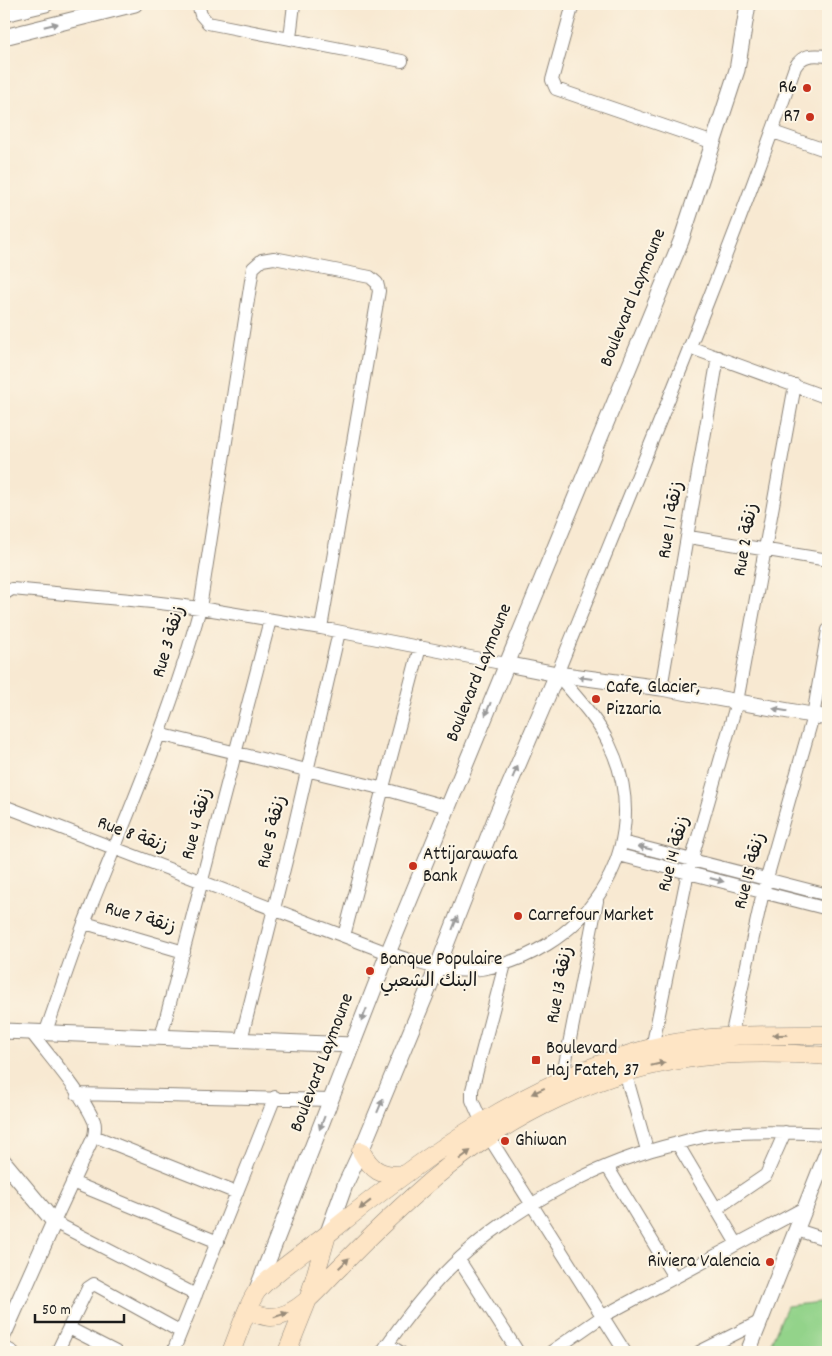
<svg xmlns="http://www.w3.org/2000/svg" width="832" height="1356" viewBox="0 0 832 1356" font-family="Dekko,'Playpen Sans Arabic',sans-serif">
	<style>
		.green { fill: #93d38a; stroke: #587853 }
		.lines { fill: none; stroke-linecap: round; stroke-linejoin: round }
		.minor-casing { stroke: #8a8277; stroke-width: 14 }
		.tertiary-casing { stroke: #8a8277; stroke-width: 17 }
		.secondary-casing { stroke: #8a8277; stroke-width: 19 }
		.minor { stroke: #fff; stroke-width: 12 }
		.tertiary { stroke: #fff; stroke-width: 15 }
		.secondary { stroke: #fee5c5; stroke-width: 18 }
		.oneway { fill: #999 }
		.oneway2 { fill: #988b79 }
		.poi-dot { fill: #c8321e; stroke: #fcf5e5; stroke-width: 2 }
		.labels { text-anchor: middle; dominant-baseline: central; stroke-width: 4; stroke-linejoin: round; paint-order: stroke }
		.poi-label { font-size: 19px; fill: #1c1c1c; stroke: #fcf5e5; text-anchor: start }
		.street-label { font-size: 19px; fill: #1c1c1c; stroke: #fcf5e5 }
	</style>
	<rect width="100%" height="100%" fill="#fcf5e5"/>
	<filter id="ink" filterUnits="userSpaceOnUse"><feTurbulence type="fractalNoise" baseFrequency=".02" numOctaves="2"/><feDisplacementMap in="SourceGraphic" scale="10" xChannelSelector="R" yChannelSelector="G"/><feConvolveMatrix kernelMatrix="1 2 1 2 8 2 1 2 1" color-interpolation-filters="sRGB"/></filter>
	<filter id="wash" filterUnits="userSpaceOnUse"><feTurbulence type="fractalNoise" baseFrequency=".0096" numOctaves="4" result="noise"/><feDisplacementMap in="SourceGraphic" scale="20" xChannelSelector="R" yChannelSelector="G"/><feGaussianBlur stdDeviation="1.12" result="paint"/><feColorMatrix in="noise" values="0 0 0 0 0 0 0 0 0 0 0 0 0 0 0 0 0 1.4 0 .05"/><feComposite in="paint" operator="in"/></filter>
	<g filter="url(#wash)">
		<rect width="100%" height="100%" fill="#f8e9d2"/>
		<path class="green" d="M828 1301V1352H767L787 1306Z"/>
	</g>
	<g filter="url(#ink)">
		<g class="lines">
			<defs>
				<path id="minor" d="M198 4 201 15 208 23 402 61
					M573 4 552 80 556 89 714 143
					M290 38 294 4
					M773 132 828 151
					M689 347 828 398
					M689 537 828 560
					M4 594 12 589 152 602 200 608 321 628 506 664
					M661 688 718 357
					M159 734 384 789 448 807
					M4 806 388 953C416 962 443 973 473 970 582 958 660 848 609 744 597 718 575 696 557 674 638 473 724 272 795 67 803 53 814 55 828 56
					M622 842 828 895
					M619 855 828 909
					M85 923 184 952
					M344 936 420 647
					M46 1031C59 995 71 957 85 921 126 818 171 716 200 608L253 268 262 260 274 258 370 277 377 283 379 291 321 628
					M31 1032C51 1059 80 1090 94 1121 96 1126 95 1131 94 1136L54 1222 196 1295
					M161 1037 270 620
					M731 1037 763 892 813 716 828 630
					M241 1040 291 841 339 632
					M652 1048 688 872 737 702 795 385
					M625 1072 647 1150
					M562 1080 597 901
					M77 1094 331 1100
					M482 1123 472 1100V1090L505 964
					M94 1136 237 1193
					M489 1137 625 1352
					M677 1143 737 1244
					M607 1166 674 1277
					M72 1182 218 1242
					M716 1209 766 1175 785 1132
					M797 1230 828 1240
					M459 1260 518 1352
					M69 1328 116 1352
					M387 1344 400 1352
					M4 1347 13 1352
					M57 1352 88 1288 94 1284 181 1332
					M173 1352 275 1097
					M382 1352C406 1317 435 1279 468 1251 527 1200 602 1161 678 1143 689 1140 700 1137 711 1135 750 1131 790 1132 828 1134
					M551 1352 603 1316 806 1207
					M699 1352 761 1321"/>
				<path id="tertiary" d="M4 14 46 4
					M4 37 135 4
					M506 664 557 674 661 688 828 718
					M4 1031 352 1045
					M4 1162 54 1222 4 1334
					M327 1235 345 1185 361 1151 437 968 497 814 557 674
					M257 1289 388 953 681 241 737 70 748 4
					M748 1352 828 1150"/>
				<path id="secondary" d="M361 1151C372 1171 381 1176 403 1175
					M249 1310C262 1317 273 1320 288 1313 308 1304 325 1281 341 1266 371 1235 402 1205 435 1177 509 1115 603 1068 700 1057 742 1052 786 1053 828 1056
					M231 1352C237 1338 249 1300 258 1290 275 1271 308 1250 329 1233 426 1155 529 1080 651 1048 708 1033 770 1035 828 1035
					M287 1352 309 1297 327 1235"/>
			</defs>
			<use href="#minor" class="minor-casing"/>
			<use href="#tertiary" class="tertiary-casing"/>
			<use href="#secondary" class="secondary-casing"/>
			<use href="#minor" class="minor"/>
			<use href="#tertiary" class="tertiary"/>
			<use href="#secondary" class="secondary"/>
		</g>
		<defs><path id="oneway-solid" d="M-6-.8H1V-3.2L6.5 0L1 3.2V.8H-6Z" transform="scale(1.25)"/></defs>
		<g class="oneway">
			<use href="#oneway-solid" transform="translate(51 25) rotate(-14)"/>
			<use href="#oneway-solid" transform="translate(585 678) rotate(-172)"/>
			<use href="#oneway-solid" transform="translate(488 709) rotate(112)"/>
			<use href="#oneway-solid" transform="translate(780 710) rotate(-170)"/>
			<use href="#oneway-solid" transform="translate(515 772) rotate(-67)"/>
			<use href="#oneway-solid" transform="translate(645 848) rotate(-167)"/>
			<use href="#oneway-solid" transform="translate(717 880) rotate(15)"/>
			<use href="#oneway-solid" transform="translate(455 923) rotate(-69)"/>
			<use href="#oneway-solid" transform="translate(364 1015) rotate(112)"/>
			<use href="#oneway-solid" transform="translate(380 1106) rotate(-67)"/>
			<use href="#oneway-solid" transform="translate(322 1123) rotate(111)"/>
		</g>
		<g class="oneway2">
			<use href="#oneway-solid" transform="translate(780 1035) rotate(178)"/>
			<use href="#oneway-solid" transform="translate(658 1064) rotate(-13)"/>
			<use href="#oneway-solid" transform="translate(538 1091) rotate(155)"/>
			<use href="#oneway-solid" transform="translate(465 1155) rotate(-37)"/>
			<use href="#oneway-solid" transform="translate(365 1205) rotate(142)"/>
			<use href="#oneway-solid" transform="translate(344 1263) rotate(-45)"/>
			<use href="#oneway-solid" transform="translate(281 1315) rotate(-17)"/>
		</g>
	</g>
	<g class="poi-dot">
		<circle cx="807" cy="88" r="5"/>
		<circle cx="810" cy="117" r="5"/>
		<circle cx="596" cy="699" r="5"/>
		<circle cx="413" cy="866" r="5"/>
		<circle cx="518" cy="916" r="5"/>
		<circle cx="370" cy="971" r="5"/>
		<rect x="531" y="1055" width="10" height="10" rx="2.5"/>
		<circle cx="505" cy="1141" r="5"/>
		<circle cx="770" cy="1262" r="5"/>
	</g>
	<g class="labels">
		<g class="poi-label">
			<text x="797" y="88" text-anchor="end">R6</text>
			<text x="800" y="117" text-anchor="end">R7</text>
			<text x="606" y="688">Cafe, Glacier,<tspan x="606" dy="22">Pizzaria</tspan></text>
			<text x="423" y="855">Attijarawafa<tspan x="423" dy="22">Bank</tspan></text>
			<text x="528" y="916">Carrefour Market</text>
			<text x="380" y="960">Banque Populaire<tspan x="380" dy="22">البنك الشعبي</tspan></text>
			<text x="546" y="1049">Boulevard<tspan x="546" dy="22">Haj Fateh, 37</tspan></text>
			<text x="515" y="1141">Ghiwan</text>
			<text x="760" y="1262" text-anchor="end">Riviera Valencia</text>
		</g>
		<g class="street-label">
			<text transform="translate(634 298) rotate(-68)">Boulevard Laymoune</text>
			<text transform="translate(672 520) rotate(-80)">Rue 1 زنقة 1</text>
			<text transform="translate(747 540) rotate(-80)">Rue 2 زنقة</text>
			<text transform="translate(170 642) rotate(-73)">Rue 3 زنقة</text>
			<text transform="translate(480 673) rotate(-68)">Boulevard Laymoune</text>
			<text transform="translate(198 824) rotate(-75)">Rue 4 زنقة</text>
			<text transform="translate(273 832) rotate(-76)">Rue 5 زنقة</text>
			<text transform="translate(132 836) rotate(21)">Rue 8 زنقة</text>
			<text transform="translate(675 854) rotate(-75)">Rue 14 زنقة</text>
			<text transform="translate(751 871) rotate(-75)">Rue 15 زنقة</text>
			<text transform="translate(140 919) rotate(16)">Rue 7 زنقة</text>
			<text transform="translate(561 985) rotate(-79)">Rue 13 زنقة</text>
			<text transform="translate(323 1063) rotate(-69)">Boulevard Laymoune</text>
		</g>
	</g>
	<rect width="832" height="1356" fill="none" stroke="#fcf5e5" stroke-width="20"/>
	<path d="M35 1314v8h89v-8" fill="none" stroke="#1c1c1c" stroke-width="2.5"/>
	<text x="42" y="1314" font-size="15" fill="#1c1c1c" stroke="#fcf5e5" stroke-width="4" paint-order="stroke">50 m</text>
</svg>
